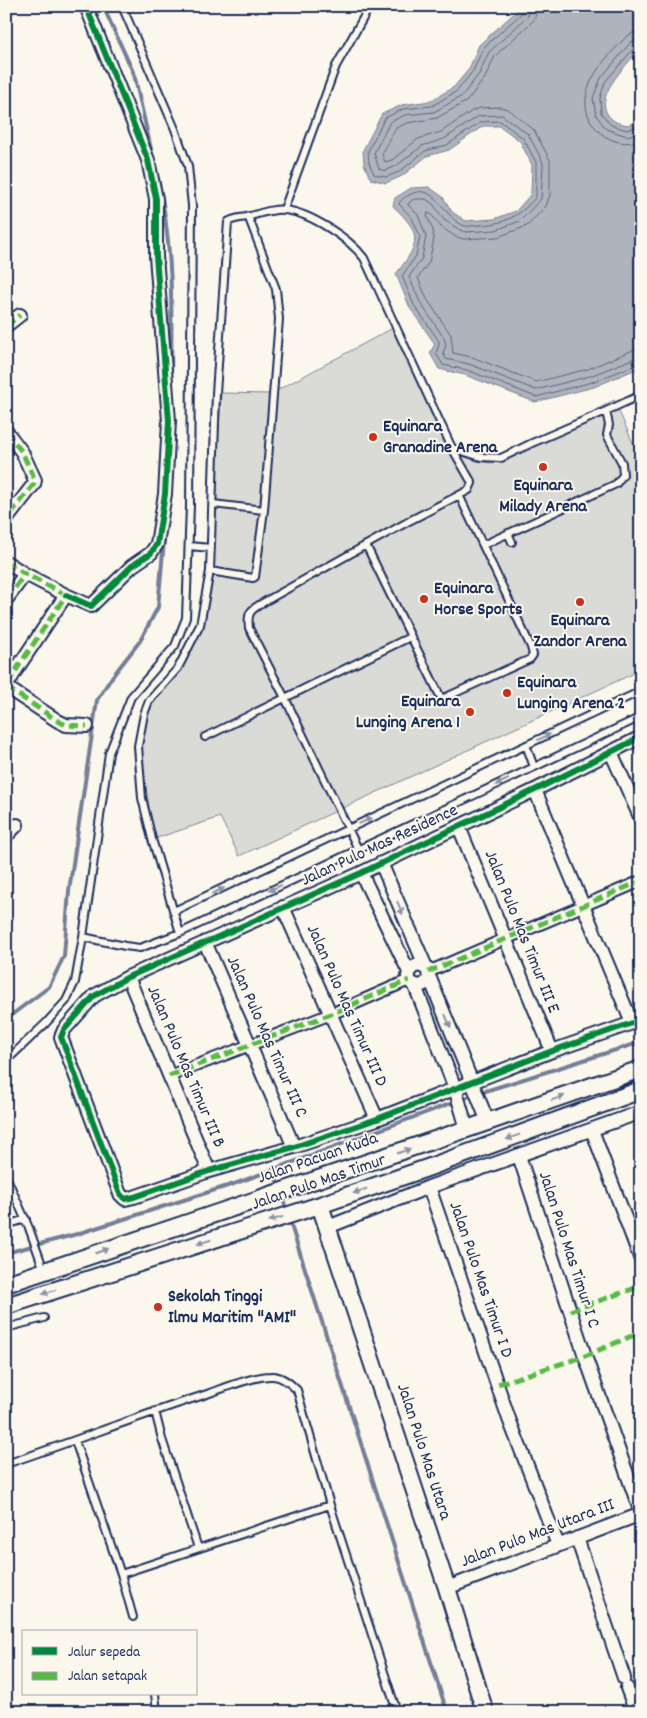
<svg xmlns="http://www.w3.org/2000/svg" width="647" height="1718" viewBox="0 0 647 1718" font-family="Dekko,sans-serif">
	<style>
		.green { fill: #dadad7; stroke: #7a849a }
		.water { fill: #afb3bb; stroke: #747e96 }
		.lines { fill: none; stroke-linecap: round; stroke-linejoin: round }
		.shore { stroke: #566483; stroke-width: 1 }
		.stream { stroke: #747e96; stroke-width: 4 }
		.service-casing { stroke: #1b2f5e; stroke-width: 10 }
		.pedestrian-casing { stroke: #1b2f5e; stroke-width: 14 }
		.minor-casing { stroke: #1b2f5e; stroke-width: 16 }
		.tertiary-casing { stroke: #1b2f5e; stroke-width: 20 }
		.service { stroke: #fbf7ec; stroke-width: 6 }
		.pedestrian { stroke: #fbf7ec; stroke-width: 10 }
		.minor { stroke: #fbf7ec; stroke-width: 12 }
		.tertiary { stroke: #fbf7ec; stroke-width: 16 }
		.quiet { stroke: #58b947; stroke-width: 5; stroke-dasharray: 10 5; stroke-linecap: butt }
		.cycleway-casing { stroke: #fbf7ec; stroke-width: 9 }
		.cycleway { stroke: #00873e; stroke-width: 6 }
		.oneway { fill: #8b93a5 }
		.poi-dot { fill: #c8321e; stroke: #fbf7ec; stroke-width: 2 }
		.labels { text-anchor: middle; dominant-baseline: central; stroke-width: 4; stroke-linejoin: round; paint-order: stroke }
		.poi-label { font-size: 18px; font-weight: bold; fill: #1b2f5e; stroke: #fbf7ec; text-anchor: start }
		.street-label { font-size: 18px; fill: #1b2f5e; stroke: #fbf7ec }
	</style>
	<rect width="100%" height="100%" fill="#fbf7ec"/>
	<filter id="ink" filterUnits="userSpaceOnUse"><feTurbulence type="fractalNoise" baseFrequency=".02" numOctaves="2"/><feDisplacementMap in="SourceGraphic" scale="10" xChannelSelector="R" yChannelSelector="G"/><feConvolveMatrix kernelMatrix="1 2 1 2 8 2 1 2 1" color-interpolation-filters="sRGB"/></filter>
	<g filter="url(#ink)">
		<path class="green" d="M393 328 448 451 477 461 491 463 557 432 614 400 641 461V670L239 856 220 817 154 839 140 748 145 717 151 703 179 670 201 627 215 507 221 393 270 394Z"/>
		<path class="water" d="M522 6H641V48C628 64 587 100 613 120 616 123 623 124 628 125L639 120 641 117V367L594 387 535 402 465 375 439 369 430 353 435 344 410 308 396 274C420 243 423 234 393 206L395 198 411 188 429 187 443 197 452 212 466 221 494 219 516 211 531 194 532 165 520 141 500 126H483L449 150 427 156 402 176 386 183 371 179 364 164 363 150 382 114 402 105 430 101 454 87 469 69 479 45Z"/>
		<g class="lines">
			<path class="shore" d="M525 6 523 12 483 48 473 71 457 91 432 106 403 109 385 118 368 151 369 163 374 174 386 177 399 172 425 151 447 145 481 122 500 121 523 138 536 162V197C520 216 505 224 480 225 475 225 469 227 465 226 444 220 436 180 409 195 405 197 400 200 399 204L412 218 420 236 416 256 402 276 414 305 439 341V345L436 353 443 365 467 370 536 397 592 382 641 363
				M531 6 528 16 489 52 479 74 462 96 434 112 405 115 390 122 374 153 379 169 385 171 396 166 422 146 444 139 479 116 502 115 528 134 542 160 543 165 541 199 520 221 496 230 466 232 460 230 444 220 434 205 426 199H414L409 203 408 205 418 215 426 236 422 258 409 277 420 302 444 338 446 345 443 353 446 359 469 364 536 390 590 376 635 358 641 357
				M538 6 534 20 495 56 485 78 467 101 437 118 407 123 396 128 382 154 385 162 392 160 418 139 441 132 472 111 480 108 500 107 508 109 534 130 550 160V195L546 206 527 226 498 237 464 239 456 237 441 227 431 214 428 213 427 216 433 230 434 239 429 262 418 278 427 299 451 335 453 353 472 357 536 382 588 369 633 350 641 349
				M641 32 633 33 626 37C611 53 592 71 587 93 579 124 612 152 641 140
				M641 39 631 42 601 78 593 98 596 115 606 129 627 136 641 132
				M641 45 635 47 605 82 600 98 601 113 611 125 627 130 641 125"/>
			<path class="stream" d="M103 6 134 74 153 158
				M158 179C173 243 172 310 171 376
				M6 1019 49 987 64 956 69 891 97 700 112 677 140 641 158 607 164 540
				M273 1169 279 1188
				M282 1195 287 1212
				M289 1219 447 1712
				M6 1253 77 1234 234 1184 476 1094 641 1042"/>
			<defs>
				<path id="service" d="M284 209 336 66 370 6
					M452 448 481 457 501 458 532 443 606 411
					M213 504 264 510
					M508 533 512 542
					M366 545 441 698H444L530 659 533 655 531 647 459 495
					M483 545 616 484 623 475 622 463 607 435 609 425 606 411 641 395
					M189 546 211 548
					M210 571 253 578 255 577 264 510 279 319 276 289 248 216
					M205 737 410 637
					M526 745 534 767
					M174 911 641 691
					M180 933 152 839 142 798 138 746 144 714 149 701 178 668 200 625 210 571 216 393 228 222C234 218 240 218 247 217 259 214 273 208 285 210 310 213 349 238 364 258L452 448 472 483 469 490 411 520 264 602C251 610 247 611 249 628L285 698 358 849
					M83 937 125 946 140 948 180 933 641 717
					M6 1061 46 1023 66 1001 75 982 83 937 109 753 131 697 175 646 186 618 190 506 192 206 188 166 175 129 122 6
					M6 1176 29 1228 44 1270
					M6 1225 26 1219
					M6 1328 44 1318
					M155 1411 162 1439 198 1548
					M75 1441 121 1574 133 1617
					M6 1464C72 1442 136 1417 201 1396 220 1390 252 1376 271 1376 281 1375 290 1383 297 1390L330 1505 397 1712
					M121 1574 330 1505
					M155 1694 157 1712"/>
				<path id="pedestrian" d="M428 972 641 881
					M169 1076 331 1014 409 980"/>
				<path id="minor" d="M6 326 20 315
					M6 431 22 452 35 480 34 484 6 520
					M6 562 25 574 66 595 16 670 6 687
					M66 595 91 606 132 566 151 553 157 544 165 494 169 421 156 256V199L148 160 86 6
					M6 600 25 574
					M6 687 58 721 66 725 87 726
					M641 737 535 790 361 873 128 977 94 996 64 1030 61 1037 120 1194 125 1199 134 1197 209 1171 294 1147 377 1119 552 1051 641 1020
					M611 752 641 819
					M535 790 632 1023
					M459 827 552 1051
					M6 836 17 825
					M381 863 428 972C430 980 427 984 419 986L411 983 408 976 411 968 418 965 426 968
					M361 873 409 972
					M283 907 377 1119
					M205 942 294 1147
					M429 976 488 1122
					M128 977 209 1171
					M415 986 455 1088 467 1129
					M592 1130 641 1260
					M519 1156 585 1356 641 1513
					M429 1187 509 1419 558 1545
					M328 1227 429 1187 641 1112
					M577 1538 624 1678
					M447 1588 641 1514
					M627 1688 636 1712"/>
				<path id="tertiary" d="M320 1205 447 1588 485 1712
					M6 1284 467 1129 641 1069
					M6 1306 320 1205 427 1168 641 1090"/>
			</defs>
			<use href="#service" class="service-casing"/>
			<use href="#pedestrian" class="pedestrian-casing"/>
			<use href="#minor" class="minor-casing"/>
			<use href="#tertiary" class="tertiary-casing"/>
			<use href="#service" class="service"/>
			<use href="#pedestrian" class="pedestrian"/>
			<use href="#minor" class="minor"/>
			<use href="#tertiary" class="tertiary"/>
			<path class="quiet" d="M6 326 20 315
				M6 431 22 452 35 480 34 484 6 520
				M6 562 25 574 66 595 16 670 6 687
				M6 600 25 574
				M6 687 58 721 66 725 87 726
				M428 972 641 881
				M169 1076 331 1014 409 980
				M570 1311 641 1286
				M498 1384 585 1356 641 1332"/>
			<defs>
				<path id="cycleway" d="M66 595 91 606 132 566 151 553 157 544 165 494 169 421 156 256V199L148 160 86 6
					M641 737 535 790 361 873 128 977 94 996 64 1030 61 1037 120 1194 125 1199 134 1197 209 1171 294 1147 377 1119 552 1051 641 1020"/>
			</defs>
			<use href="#cycleway" class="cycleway-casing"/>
			<use href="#cycleway" class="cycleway"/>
		</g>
		<defs><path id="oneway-solid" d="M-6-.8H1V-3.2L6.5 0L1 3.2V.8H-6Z" transform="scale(1.25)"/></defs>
		<g class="oneway">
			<use href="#oneway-solid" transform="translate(544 737) rotate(-25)"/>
			<use href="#oneway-solid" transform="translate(502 782) rotate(155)"/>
			<use href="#oneway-solid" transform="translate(365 821) rotate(-25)"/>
			<use href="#oneway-solid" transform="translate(275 888) rotate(155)"/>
			<use href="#oneway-solid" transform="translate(218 891) rotate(-25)"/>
			<use href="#oneway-solid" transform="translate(400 908) rotate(67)"/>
			<use href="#oneway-solid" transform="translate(448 1021) rotate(67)"/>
			<use href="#oneway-solid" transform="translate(558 1098) rotate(-19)"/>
			<use href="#oneway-solid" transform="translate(513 1137) rotate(160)"/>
			<use href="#oneway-solid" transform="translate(404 1151) rotate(-19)"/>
			<use href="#oneway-solid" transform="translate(360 1191) rotate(161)"/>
			<use href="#oneway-solid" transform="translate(276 1219) rotate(162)"/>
			<use href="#oneway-solid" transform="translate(204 1242) rotate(162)"/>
			<use href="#oneway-solid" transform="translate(102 1251) rotate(-19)"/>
			<use href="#oneway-solid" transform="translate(49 1292) rotate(162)"/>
		</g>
	</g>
	<g class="poi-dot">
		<circle cx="373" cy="437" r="5"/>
		<circle cx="543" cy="467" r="5"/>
		<circle cx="424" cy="599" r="5"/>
		<circle cx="580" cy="602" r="5"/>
		<circle cx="507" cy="693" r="5"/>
		<circle cx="470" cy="712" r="5"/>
		<circle cx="158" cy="1307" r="5"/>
	</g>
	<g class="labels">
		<g class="poi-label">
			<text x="383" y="427">Equinara<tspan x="383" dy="21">Granadine Arena</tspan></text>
			<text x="543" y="486" text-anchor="middle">Equinara<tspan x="543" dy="21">Milady Arena</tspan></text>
			<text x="434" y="589">Equinara<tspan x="434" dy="21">Horse Sports</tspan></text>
			<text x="580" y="621" text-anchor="middle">Equinara<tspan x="580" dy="21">Zandor Arena</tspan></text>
			<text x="517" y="683">Equinara<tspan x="517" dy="21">Lunging Arena 2</tspan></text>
			<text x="460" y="702" text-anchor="end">Equinara<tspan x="460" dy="21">Lunging Arena 1</tspan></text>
			<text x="168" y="1297">Sekolah Tinggi<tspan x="168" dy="21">Ilmu Maritim "AMI"</tspan></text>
		</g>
		<g class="street-label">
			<text transform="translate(380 846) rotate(-25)">Jalan Pulo Mas Residence</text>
			<text transform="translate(521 932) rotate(68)">Jalan Pulo Mas Timur III E</text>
			<text transform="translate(346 1006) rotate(66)">Jalan Pulo Mas Timur III D</text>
			<text transform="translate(266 1037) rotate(66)">Jalan Pulo Mas Timur III C</text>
			<text transform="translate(185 1067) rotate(67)">Jalan Pulo Mas Timur III B</text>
			<text transform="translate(318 1159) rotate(-19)">Jalan Pacuan Kuda</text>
			<text transform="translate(319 1183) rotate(-19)">Jalan Pulo Mas Timur</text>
			<text transform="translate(568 1250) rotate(72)">Jalan Pulo Mas Timur I C</text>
			<text transform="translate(480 1280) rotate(71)">Jalan Pulo Mas Timur I D</text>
			<text transform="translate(423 1452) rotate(72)">Jalan Pulo Mas Utara</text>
			<text transform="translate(538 1534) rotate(-21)">Jalan Pulo Mas Utara III</text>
		</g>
	</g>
	<rect width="647" height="1718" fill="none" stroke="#fbf7ec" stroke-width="25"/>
	<rect x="12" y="12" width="622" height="1693" fill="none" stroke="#1b2f5e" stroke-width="2" filter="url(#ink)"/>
	<rect x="22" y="1630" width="175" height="65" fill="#fbf7ec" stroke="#a1a7b3"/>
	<rect x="32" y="1647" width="25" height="8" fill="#00873e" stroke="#a1a7b3"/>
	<text x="68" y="1656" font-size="15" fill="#1b2f5e">Jalur sepeda</text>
	<rect x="32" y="1672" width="25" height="8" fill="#58b947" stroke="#a1a7b3"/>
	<text x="68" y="1680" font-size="15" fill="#1b2f5e">Jalan setapak</text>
</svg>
